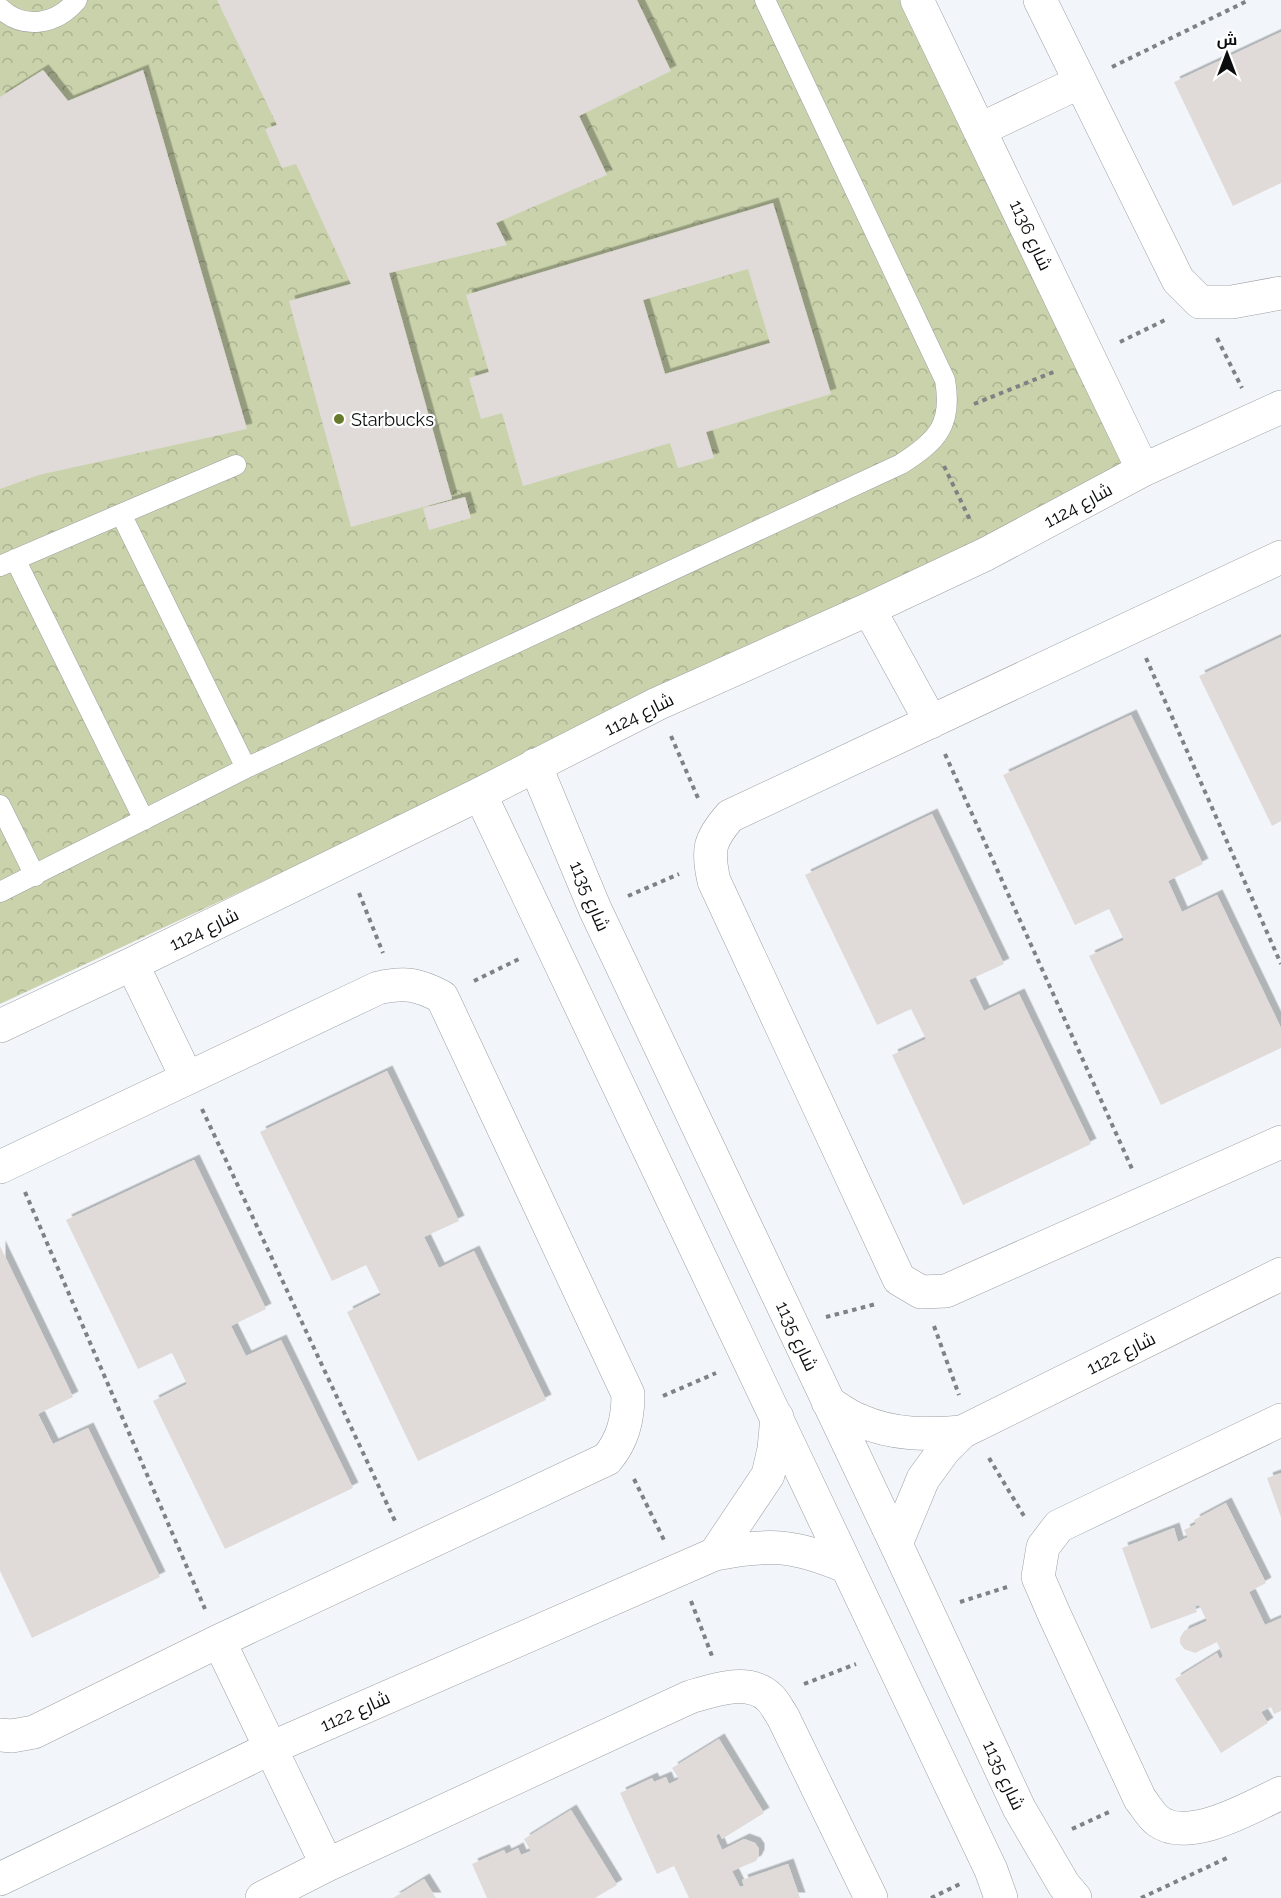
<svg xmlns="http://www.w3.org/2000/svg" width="1281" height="1898" viewBox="0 0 1281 1898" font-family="Raleway,Cairo,sans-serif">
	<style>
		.park { fill: url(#park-crowns) }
		.building { fill: #e0dbd9; fill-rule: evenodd; filter: url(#shadow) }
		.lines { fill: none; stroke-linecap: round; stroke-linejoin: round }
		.lane-casing { stroke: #9b9fa3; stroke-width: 21 }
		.street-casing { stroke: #9b9fa3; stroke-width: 34 }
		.path { stroke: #7f8284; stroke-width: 4; stroke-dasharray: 4.5 4.5; stroke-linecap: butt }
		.lane { stroke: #fff; stroke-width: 20 }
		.street { stroke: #fff; stroke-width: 33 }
		.poi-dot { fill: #667b2c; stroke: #fff; stroke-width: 2 }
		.labels { text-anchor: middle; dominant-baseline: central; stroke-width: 4.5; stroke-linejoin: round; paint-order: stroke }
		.street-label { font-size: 18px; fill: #0b0d0e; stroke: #fff }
		.poi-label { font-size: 18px; fill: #0b0d0e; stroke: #fff; text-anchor: start }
	</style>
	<defs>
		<pattern id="park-crowns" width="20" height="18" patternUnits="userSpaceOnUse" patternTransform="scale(1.5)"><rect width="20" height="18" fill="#c9d2aa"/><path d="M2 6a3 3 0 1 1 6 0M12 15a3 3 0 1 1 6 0" fill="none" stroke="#abb391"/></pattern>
		<filter id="shadow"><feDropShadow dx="5.5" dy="-5.5" stdDeviation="0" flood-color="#0004"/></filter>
	</defs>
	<rect width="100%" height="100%" fill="#f2f6fa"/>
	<path class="park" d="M0 0H917L1143 470 0 1004Z"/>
	<path class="building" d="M217 0H637L671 71 579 116 607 175 496 223 507 245 389 273 452 499 351 527 289 301 351 284 296 164 282 168 265 129 277 125Z
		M1281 32V183L1233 206 1174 82Z
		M43 70 68 101 143 70 247 429 39 475 0 489V97Z
		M773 203 831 394 706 432 714 458 678 468 670 443 523 486 502 413 481 419 469 378 489 372 466 295ZM748 269 770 343 665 374 643 300Z
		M465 497 471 518 429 530 423 508Z
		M1281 637V821L1272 826 1199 676Z
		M1131 715 1203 864 1168 881 1182 912 1217 895 1281 1028V1048L1161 1105 1089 956 1124 940 1109 909 1075 925 1003 775Z
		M932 814 1004 964 969 980 984 1011 1019 994 1091 1144 963 1205 892 1055 926 1039 911 1009 877 1025 805 875Z
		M387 1071 459 1221 424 1237 439 1268 474 1251 546 1400 418 1461 347 1312 381 1295 366 1265 332 1281 260 1132Z
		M194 1160 266 1309 231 1326 246 1356 281 1340 353 1488 225 1549 153 1401 187 1384 172 1353 138 1369 66 1220Z
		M0 1246 73 1397 38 1414 53 1444 88 1428 160 1577 32 1638 0 1571Z
		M1281 1473V1517L1267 1478Z
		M1226 1503 1266 1583 1249 1592 1265 1625 1281 1618V1711L1274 1714 1271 1707 1261 1712 1268 1723 1221 1753 1175 1679 1217 1653 1220 1659 1223 1656 1217 1642 1195 1653 1184 1649 1180 1643V1638L1184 1631 1207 1621 1199 1605 1195 1606 1197 1612 1151 1629 1122 1548 1174 1528 1178 1542 1188 1537 1184 1530 1196 1524 1194 1520Z
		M719 1739 764 1813 722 1839 719 1833 716 1836 722 1850 744 1839 755 1843 759 1849V1855L756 1861 732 1871 740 1887 744 1886 742 1880 788 1864 800 1898H689L674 1866 657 1874 620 1793 652 1778 654 1782 666 1777 669 1784 679 1779 672 1768Z
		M571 1810 617 1885 595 1898H487L472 1864 504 1850 506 1854 518 1848 521 1855 531 1851 524 1839Z
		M424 1879 436 1898H393Z"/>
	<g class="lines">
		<defs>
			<path id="lane" d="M0 8C24 31 57 24 77 0
				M121 514 236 465
				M15 559 144 820
				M0 566 121 514 246 768
				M0 805 35 876
				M0 892 246 768 901 464C937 441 953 425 945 380L765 0"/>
			<path id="street" d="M917 0 1143 470
				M1040 0 1178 280 1200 302H1232L1281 293
				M981 129 1080 82
				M1281 557 730 816C709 840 707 850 714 881L899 1279 921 1292 946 1291 1281 1142
				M869 609 931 722
				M535 765 595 909 896 1544 1019 1808 1064 1885 1075 1898
				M480 794 991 1870 1001 1898
				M132 964 187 1078
				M0 1026 132 964 480 794 657 704 869 609 986 554 1143 470 1281 407
				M0 1167 378 988C405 982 418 984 442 997L628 1394C628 1419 623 1440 607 1459L219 1641 34 1732 12 1736 0 1735
				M828 1402C839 1409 849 1417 861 1421 893 1435 928 1435 962 1432
				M1281 1420 1059 1526 1043 1547 1038 1577 1054 1614 1140 1799C1145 1805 1151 1816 1158 1821 1189 1844 1251 1807 1281 1793
				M896 1544 923 1479 944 1450 962 1432 1281 1274
				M715 1554 768 1475 774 1449 777 1417
				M219 1641 327 1865
				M0 1879 271 1748 715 1554C771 1543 795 1545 847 1567
				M262 1898 327 1865 690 1697C714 1690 749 1677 770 1698 775 1703 779 1711 783 1717L871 1898"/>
		</defs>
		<use href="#lane" class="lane-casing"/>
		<use href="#street" class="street-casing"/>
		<path class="path" d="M1112 67 1249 0
			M1217 338 1242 388
			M1120 342 1167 319
			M974 404 1056 371
			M944 466 971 522
			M1146 658 1281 964
			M671 736 698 798
			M945 754 1133 1171
			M359 893 383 953
			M628 896 679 874
			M474 981 521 958
			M202 1109 395 1521
			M25 1192 205 1609
			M826 1317 876 1304
			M934 1326 959 1395
			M663 1396 716 1373
			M989 1458 1024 1516
			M634 1479 664 1540
			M691 1601 712 1656
			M960 1602 1007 1587
			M804 1684 856 1664
			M1072 1829 1109 1812
			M931 1898 960 1884
			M1141 1898 1229 1857"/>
		<use href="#lane" class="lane"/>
		<use href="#street" class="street"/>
	</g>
	<circle class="poi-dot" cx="339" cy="419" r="6"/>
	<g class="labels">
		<g class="street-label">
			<text transform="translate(1031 235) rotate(65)">شارع 1136</text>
			<text transform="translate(1078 505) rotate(-28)">شارع 1124</text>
			<text transform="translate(639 714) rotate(-26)">شارع 1124</text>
			<text transform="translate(590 896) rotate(67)">شارع 1135</text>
			<text transform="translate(204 929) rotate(-26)">شارع 1124</text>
			<text transform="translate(797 1336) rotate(65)">شارع 1135</text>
			<text transform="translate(1121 1353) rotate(-26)">شارع 1122</text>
			<text transform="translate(355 1711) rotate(-24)">شارع 1122</text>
			<text transform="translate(1004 1775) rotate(65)">شارع 1135</text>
		</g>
		<g class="poi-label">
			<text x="351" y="419">Starbucks</text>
		</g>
	</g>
	<g transform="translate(1227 54)" stroke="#ffffff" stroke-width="4.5" paint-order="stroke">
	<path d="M0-4.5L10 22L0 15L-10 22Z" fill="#0b0d0e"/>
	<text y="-9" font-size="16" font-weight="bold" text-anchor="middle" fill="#0b0d0e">ش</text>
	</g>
</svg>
